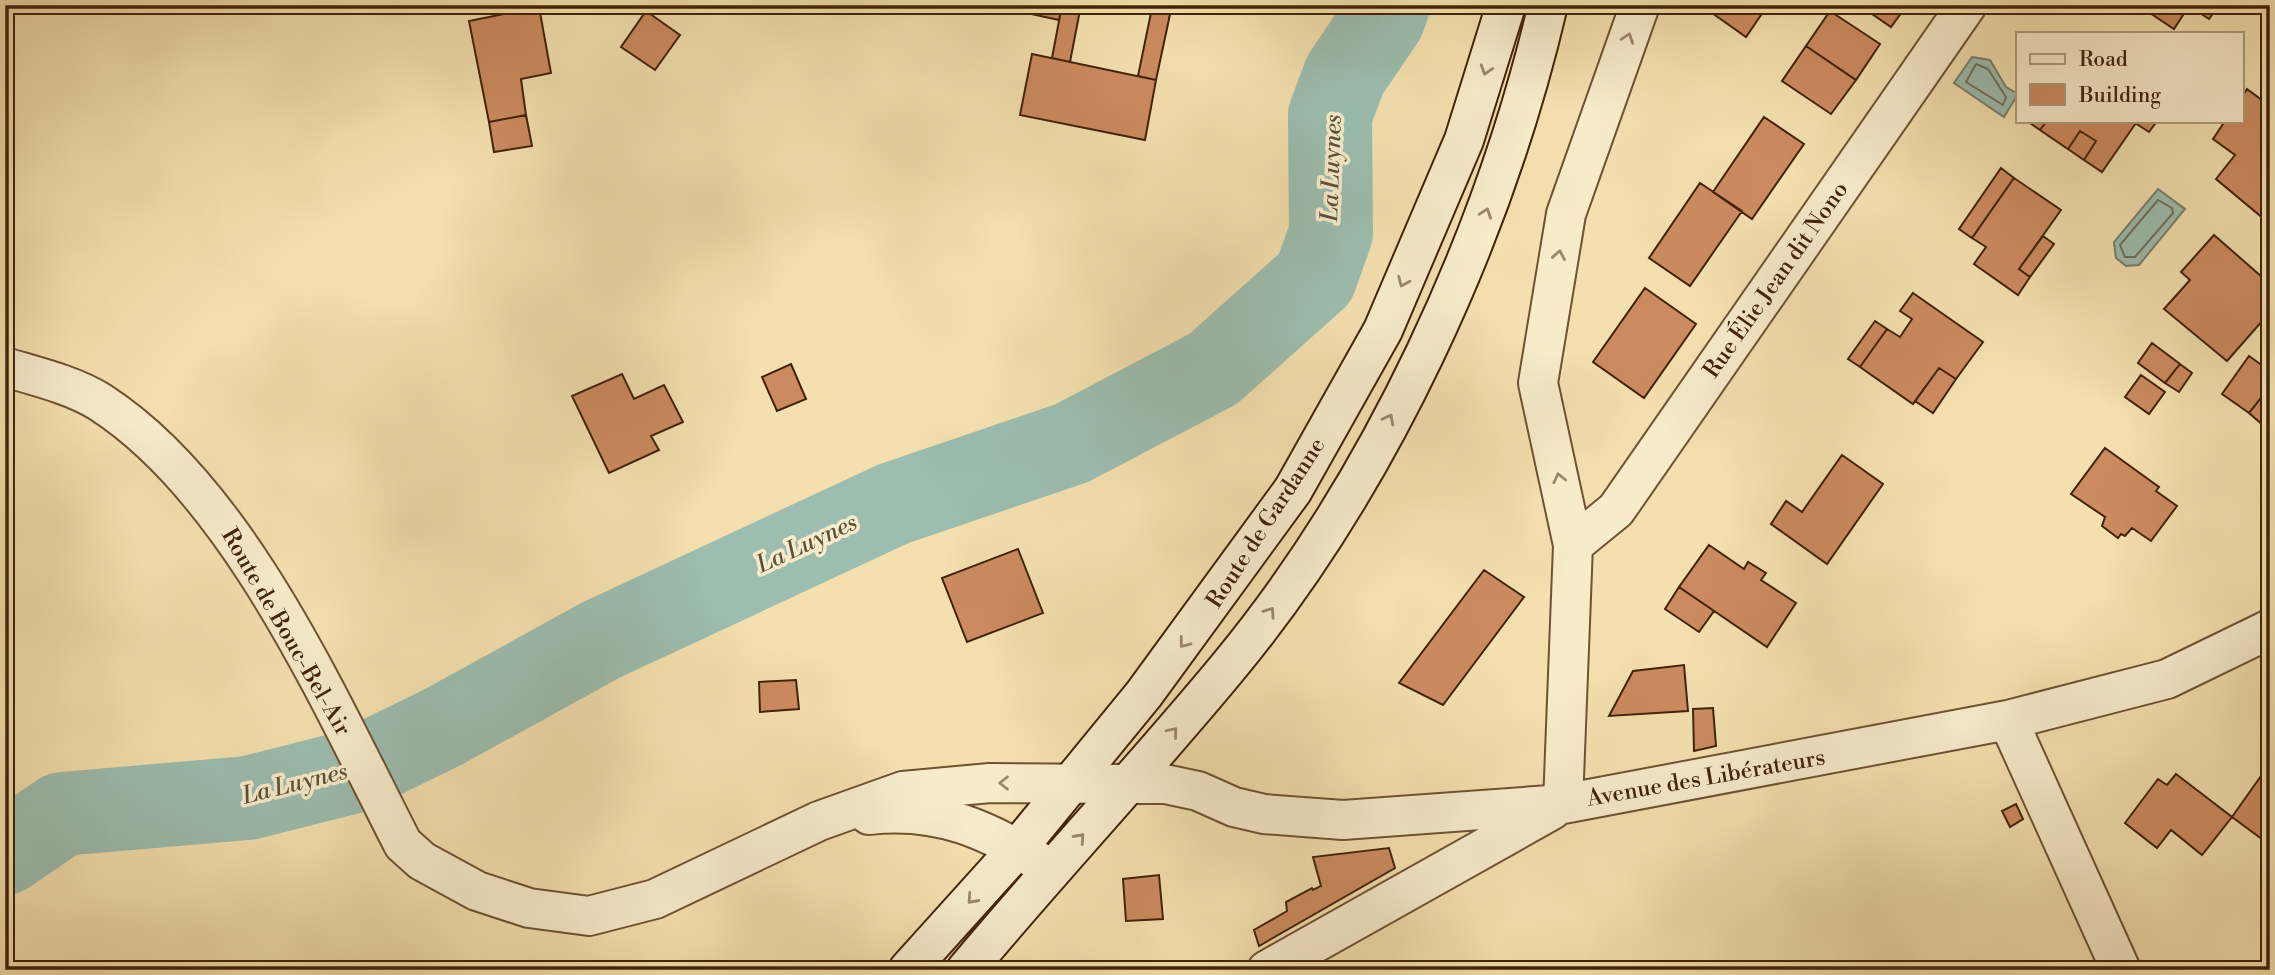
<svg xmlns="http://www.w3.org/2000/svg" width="2275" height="975" viewBox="0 0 2275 975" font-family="'Libre Bodoni',serif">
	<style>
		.water { fill: #9cbdaf; stroke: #787f6d; stroke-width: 2 }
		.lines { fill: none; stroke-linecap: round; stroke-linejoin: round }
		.shore { stroke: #6e705c; stroke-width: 2 }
		.river { stroke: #9cbdaf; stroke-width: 84 }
		.building { fill: #cc8a60; stroke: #41230a; stroke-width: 2 }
		.minor-casing { stroke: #6e5233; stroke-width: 42 }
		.tertiary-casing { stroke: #6e5233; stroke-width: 42 }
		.secondary-casing { stroke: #41230a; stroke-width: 42 }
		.minor { stroke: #f7ebca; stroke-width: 38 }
		.tertiary { stroke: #f7ebca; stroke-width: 38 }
		.secondary { stroke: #f7ebca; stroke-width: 38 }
		.oneway { stroke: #9c876a }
		.labels { text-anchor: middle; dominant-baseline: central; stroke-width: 7; stroke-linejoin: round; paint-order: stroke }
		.street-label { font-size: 23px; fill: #41230a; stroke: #f7ebca }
		.water-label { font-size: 24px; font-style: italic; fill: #5c513c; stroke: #f7ebca }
	</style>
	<rect width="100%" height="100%" fill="#f3e0ae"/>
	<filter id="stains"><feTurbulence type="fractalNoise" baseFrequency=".00286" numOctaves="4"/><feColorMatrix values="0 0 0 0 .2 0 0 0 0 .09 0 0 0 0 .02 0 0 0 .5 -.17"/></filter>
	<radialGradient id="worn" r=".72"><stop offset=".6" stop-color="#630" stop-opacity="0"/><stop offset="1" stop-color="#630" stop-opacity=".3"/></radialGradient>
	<path class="water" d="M1972 57 1990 60 2006 87 2018 94 2004 117 1954 83Z
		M2158 189 2185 209 2139 265 2126 266 2116 258 2114 242Z"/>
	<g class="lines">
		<path class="shore" d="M1976 64 1988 69 2006 97 2003 105 1966 82Z
			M2158 200 2172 208 2173 213 2135 257H2125L2120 245Z"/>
		<path class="river" d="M5 853 62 814 248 798 351 772 443 727 601 640 893 504 1072 443 1213 369 1315 278 1331 233 1330 115 1345 75 1383 19 1388 5"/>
	</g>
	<path class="building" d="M988 5H1023L1022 12Z
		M1023 5H1062L1059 20 1022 12Z
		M1062 5H1081L1070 62 1052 58Z
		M1141 5H1172L1156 80 1138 76 1152 8Z
		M1717 5H1747L1761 15 1746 37 1712 13Z
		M1747 5H1768L1761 15Z
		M1859 5H1907L1891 27Z
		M2138 5H2219L2209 19 2189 6 2174 29Z
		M539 7 551 73 521 79 526 115 489 122 469 21Z
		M646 11 680 35 655 70 621 47Z
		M1830 11 1880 44 1856 80 1806 46Z
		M1806 46 1856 80 1831 114 1782 81Z
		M1032 54 1156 80 1145 140 1020 115Z
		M2247 89 2270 106V126L2261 140 2270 147V224L2216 179 2235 155 2213 139 2225 121H2242V97Z
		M526 115 532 146 494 152 489 122Z
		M1764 117 1804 144 1752 219 1713 192Z
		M2027 121H2047L2040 130Z
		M2047 121H2132L2136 123 2102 172 2084 160 2096 141 2080 131 2068 149 2040 130Z
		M2132 121H2157L2149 132Z
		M2080 131 2096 141 2084 160 2068 149Z
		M2001 168 2014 178 1972 238 1959 229Z
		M2014 178 2061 210 2019 269 2030 277 2018 295 1974 264 1986 247 1972 238Z
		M1700 183 1742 211 1690 286 1649 258Z
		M2214 235 2270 284V312L2227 361 2164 309 2190 280 2181 272Z
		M2043 236 2054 244 2030 277 2019 269Z
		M1645 288 1696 324 1644 398 1593 362Z
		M1913 293 1983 342 1956 379 1939 368 1913 404 1860 367 1887 329 1900 337 1912 319 1900 311Z
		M1875 321 1887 329 1860 367 1848 359Z
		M2152 343 2180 364 2165 383 2138 363Z
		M2249 356 2270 371V387L2249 413 2222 394Z
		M791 364 806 399 777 411 762 377Z
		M2180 364 2192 373 2179 392 2165 383Z
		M1939 368 1956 379 1933 413 1915 401Z
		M622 374 634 399 664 385 683 422 651 436 659 450 609 473 572 396Z
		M2141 375 2165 392 2149 414 2125 397Z
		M2267 390 2270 419 2264 426 2249 413Z
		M2105 448 2159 487 2156 491 2177 506 2151 541 2132 528 2125 536 2121 534 2118 538 2102 526 2105 517 2071 494Z
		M1842 455 1883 484 1827 564 1771 524 1786 501 1802 512Z
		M1709 545 1744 569 1748 562 1766 573 1761 580 1796 603 1767 647 1679 587Z
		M1018 549 1043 613 967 642 942 578Z
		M1484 570 1524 597 1443 705 1399 683Z
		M1679 587 1714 611 1699 632 1665 609Z
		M1684 665 1688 711 1609 716 1633 671Z
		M796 680 799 709 760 712 759 682Z
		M1713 708 1716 746 1694 751 1693 709Z
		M2176 774 2232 817 2202 855 2171 830 2157 848 2125 823 2158 779 2167 785Z
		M2261 776 2270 783V845L2232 817Z
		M2016 804 2023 819 2010 827 2002 811Z
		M1389 848 1395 868 1259 946 1254 930 1287 911 1286 902 1312 888 1313 890 1321 886 1313 857Z
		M1159 875 1163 919 1126 921 1123 879Z"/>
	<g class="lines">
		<defs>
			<path id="minor" d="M1573 545 1616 510 1967 5
				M2008 720 2121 970
				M1129 784H1165L1198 791 1234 807 1264 814 1343 820 1563 804 2008 720 2167 679 2270 629
				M1563 804 1573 545 1538 383 1566 214 1640 5
				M1267 970 1552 810"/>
			<path id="tertiary" d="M5 367C35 376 73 385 100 402 238 491 329 700 403 844L422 861 477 891 529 908 589 916 655 899 819 821 903 791 990 783 1129 784
				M869 815C939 807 989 830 1046 866"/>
			<path id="secondary" d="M908 970 1018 848 1144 694 1293 490 1383 330 1464 140 1506 5
				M966 970C1052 867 1144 769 1229 666 1381 482 1494 236 1548 5"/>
		</defs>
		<use href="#minor" class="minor-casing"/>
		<use href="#tertiary" class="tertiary-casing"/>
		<use href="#secondary" class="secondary-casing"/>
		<use href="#minor" class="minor"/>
		<use href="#tertiary" class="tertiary"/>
		<use href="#secondary" class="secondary"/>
	</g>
	<defs><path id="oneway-chevron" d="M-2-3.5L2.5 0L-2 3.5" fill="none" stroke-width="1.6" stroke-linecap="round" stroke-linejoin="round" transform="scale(1.75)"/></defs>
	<g class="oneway">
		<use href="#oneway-chevron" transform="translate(1628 38) rotate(-71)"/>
		<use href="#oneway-chevron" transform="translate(1486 70) rotate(107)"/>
		<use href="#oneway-chevron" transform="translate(1486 213) rotate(-71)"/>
		<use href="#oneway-chevron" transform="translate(1559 255) rotate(-80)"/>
		<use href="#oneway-chevron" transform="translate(1403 282) rotate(113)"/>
		<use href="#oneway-chevron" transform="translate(1389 419) rotate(-62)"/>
		<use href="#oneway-chevron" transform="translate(1559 478) rotate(-103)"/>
		<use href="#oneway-chevron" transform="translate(1270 612) rotate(-55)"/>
		<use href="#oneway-chevron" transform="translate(1184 643) rotate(127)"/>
		<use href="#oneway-chevron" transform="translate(1173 732) rotate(-50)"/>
		<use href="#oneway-chevron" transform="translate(1004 783) rotate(-180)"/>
		<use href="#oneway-chevron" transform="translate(1080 838) rotate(-48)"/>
		<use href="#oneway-chevron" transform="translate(972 899) rotate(132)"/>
	</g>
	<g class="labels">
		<g class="street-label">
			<text transform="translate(1776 280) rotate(-55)">Rue Élie Jean dit Nono</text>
			<text transform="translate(1266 523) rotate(-57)">Route de Gardanne</text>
			<text transform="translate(286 632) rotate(60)">Route de Bouc-Bel-Air</text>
			<text transform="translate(1706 778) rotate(-10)">Avenue des Libérateurs</text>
		</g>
		<g class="water-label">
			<text transform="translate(1332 168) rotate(-88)">La Luynes</text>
			<text transform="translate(807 544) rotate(-25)">La Luynes</text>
			<text transform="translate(295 784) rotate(-14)">La Luynes</text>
		</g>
	</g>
	<rect width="2275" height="975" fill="none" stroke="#f3e0ae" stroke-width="28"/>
	<rect x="7" y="7" width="2261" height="961" fill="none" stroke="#41230a" stroke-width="3.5"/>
	<rect x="14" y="14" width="2247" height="947" fill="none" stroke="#41230a" stroke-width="2"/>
	<rect x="2016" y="32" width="228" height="91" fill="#f7ebca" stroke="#ae9b7d" stroke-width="2"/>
	<rect x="2030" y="54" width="35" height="10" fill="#f7ebca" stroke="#ae9b7d" stroke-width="2"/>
	<text x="2079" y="66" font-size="21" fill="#41230a">Road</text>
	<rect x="2030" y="84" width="35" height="21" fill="#cc8a60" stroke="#ae9b7d" stroke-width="2"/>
	<text x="2079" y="102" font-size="21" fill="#41230a">Building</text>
	<rect width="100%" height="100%" filter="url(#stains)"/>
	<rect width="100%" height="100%" fill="url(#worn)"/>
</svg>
